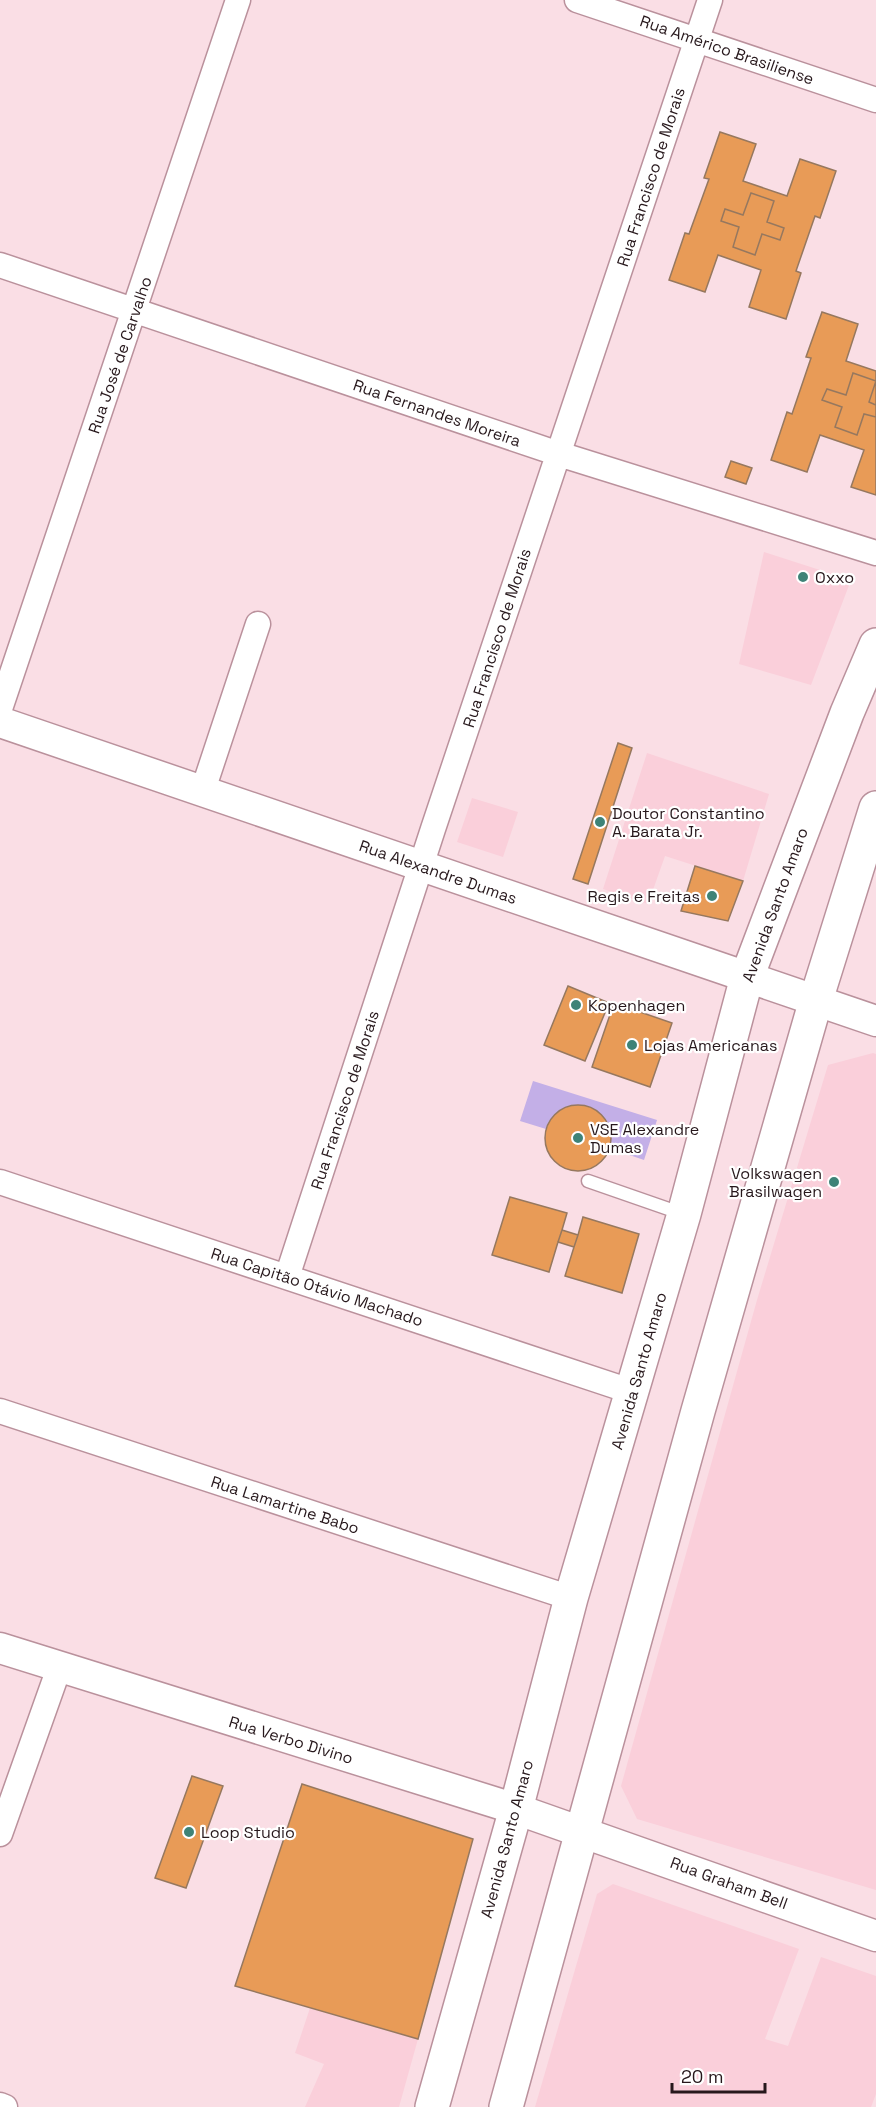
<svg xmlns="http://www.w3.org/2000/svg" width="876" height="2107" viewBox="0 0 876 2107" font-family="'Space Grotesk',sans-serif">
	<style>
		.built { fill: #facfda }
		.green { fill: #c3afe7 }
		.building { fill: #e89b57; stroke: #96785f; stroke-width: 1.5 }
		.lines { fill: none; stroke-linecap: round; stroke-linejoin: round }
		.service-casing { stroke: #ba919c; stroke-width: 15 }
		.minor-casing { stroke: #ba919c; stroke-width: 27 }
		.tertiary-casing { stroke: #ba919c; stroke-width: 33 }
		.primary-casing { stroke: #ba919c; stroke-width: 36 }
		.service { stroke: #fff; stroke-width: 12 }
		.minor { stroke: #fff; stroke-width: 24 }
		.tertiary { stroke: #fff; stroke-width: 30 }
		.primary { stroke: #fff; stroke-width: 33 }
		.poi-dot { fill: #3e8377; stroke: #fff; stroke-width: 2 }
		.labels { text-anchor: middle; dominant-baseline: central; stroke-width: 4.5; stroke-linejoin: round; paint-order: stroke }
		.street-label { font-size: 16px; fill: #27181c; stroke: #fff }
		.poi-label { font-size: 16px; fill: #27181c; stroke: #fff; text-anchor: start }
	</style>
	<rect width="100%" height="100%" fill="#fadee5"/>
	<path class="built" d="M764 552 851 580 811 685 739 664Z
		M647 753 769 794 743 881 665 856 648 904 603 889Z
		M472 798 518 812 503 857 457 842Z
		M873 1053 876 1054V1890L637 1819 621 1786 757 1300 828 1065Z
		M613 1884 799 1949 765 2039 788 2046 821 1957 876 1976V2094L871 2107H535L597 1894Z
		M310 2008 418 2039 399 2107H305L324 2064 295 2053Z"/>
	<path class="green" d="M533 1081 657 1120 644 1160 609 1148C617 1105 562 1088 546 1129L520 1121Z"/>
	<path class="building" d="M720 132 756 144 743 181 787 196 800 159 836 171 820 218 815 216 796 271 801 273 786 319 749 307 761 270 718 255 705 292 669 280 685 233 689 234 709 179 704 178Z
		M751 193 774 201 767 222 784 228 780 240 762 234 755 255 733 247 739 227 721 221 725 209 743 215Z
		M822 312 858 324 846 361 876 371V495L851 487 864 450 820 435 807 472 771 460 787 412 792 414 811 358 806 357Z
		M853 373 876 381 869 402 876 405V417L864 414 857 435 835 427 842 407 822 400 827 389 846 395Z
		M731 461 752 468 746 484 725 477Z
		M618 743 632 748 588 884 573 879Z
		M695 866 743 881 728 921 681 911Z
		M568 986 609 1003 585 1061 544 1045Z
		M614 1003 672 1023 650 1087 592 1067Z
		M545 1138a33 33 0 1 1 66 0a33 33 0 1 1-66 0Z
		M510 1197 567 1213 562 1230 578 1235 583 1217 639 1234 622 1293 565 1276 574 1247 558 1242 549 1272 492 1255Z
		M562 1230 578 1235 574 1247 558 1242Z
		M192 1776 223 1786 186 1888 155 1878Z
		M302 1784 473 1839 418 2039 235 1986Z"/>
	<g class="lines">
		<defs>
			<path id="service" d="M588 1181 683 1214"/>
			<path id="minor" d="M577 0 876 100
				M0 265 559 454 876 553
				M0 709 238 0
				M202 793 258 624
				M0 1182 633 1392
				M287 1277 433 829 710 0
				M0 1411 571 1598
				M0 1834 59 1668
				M0 2105 5 2107"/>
			<path id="tertiary" d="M0 722 876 1021
				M0 1648 516 1809 876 1936"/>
			<path id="primary" d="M432 2107 516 1809 571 1598 684 1214 747 977 847 713 876 645
				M506 2107 698 1411 816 1000 876 808"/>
		</defs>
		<use href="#service" class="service-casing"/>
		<use href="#minor" class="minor-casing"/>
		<use href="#tertiary" class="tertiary-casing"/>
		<use href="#primary" class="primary-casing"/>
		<use href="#service" class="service"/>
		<use href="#minor" class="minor"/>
		<use href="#tertiary" class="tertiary"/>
		<use href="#primary" class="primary"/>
	</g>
	<g class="poi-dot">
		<circle cx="803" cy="577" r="6"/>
		<circle cx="600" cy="822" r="6"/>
		<circle cx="712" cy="896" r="6"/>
		<circle cx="576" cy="1005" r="6"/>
		<circle cx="632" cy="1045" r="6"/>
		<circle cx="578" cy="1138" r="6"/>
		<circle cx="834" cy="1182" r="6"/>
		<circle cx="189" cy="1832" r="6"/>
	</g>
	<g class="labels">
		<g class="street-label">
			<text transform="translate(727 50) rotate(19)">Rua Américo Brasiliense</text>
			<text transform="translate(651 177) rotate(-72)">Rua Francisco de Morais</text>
			<text transform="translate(120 355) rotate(-71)">Rua José de Carvalho</text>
			<text transform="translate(437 413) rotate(19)">Rua Fernandes Moreira</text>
			<text transform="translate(497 638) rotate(-72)">Rua Francisco de Morais</text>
			<text transform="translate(438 872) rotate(19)">Rua Alexandre Dumas</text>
			<text transform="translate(775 905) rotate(-70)">Avenida Santo Amaro</text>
			<text transform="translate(345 1100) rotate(-72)">Rua Francisco de Morais</text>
			<text transform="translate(317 1287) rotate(18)">Rua Capitão Otávio Machado</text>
			<text transform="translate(639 1371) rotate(-74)">Avenida Santo Amaro</text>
			<text transform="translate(285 1505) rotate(18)">Rua Lamartine Babo</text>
			<text transform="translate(291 1740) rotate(17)">Rua Verbo Divino</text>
			<text transform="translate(507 1839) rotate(-75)">Avenida Santo Amaro</text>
			<text transform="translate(729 1883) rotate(20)">Rua Graham Bell</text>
		</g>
		<g class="poi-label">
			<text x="815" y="577">Oxxo</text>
			<text x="612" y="813">Doutor Constantino<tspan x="612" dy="18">A. Barata Jr.</tspan></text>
			<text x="700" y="896" text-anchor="end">Regis e Freitas</text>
			<text x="588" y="1005">Kopenhagen</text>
			<text x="644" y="1045">Lojas Americanas</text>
			<text x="590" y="1129">VSE Alexandre<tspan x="590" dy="18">Dumas</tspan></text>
			<text x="822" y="1173" text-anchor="end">Volkswagen<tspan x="822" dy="18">Brasilwagen</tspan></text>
			<text x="201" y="1832">Loop Studio</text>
		</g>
	</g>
	<path d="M672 2083v9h93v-9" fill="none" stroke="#27181c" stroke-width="3"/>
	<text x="681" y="2083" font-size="18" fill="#27181c" stroke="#ffffff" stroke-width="4.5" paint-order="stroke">20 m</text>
</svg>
